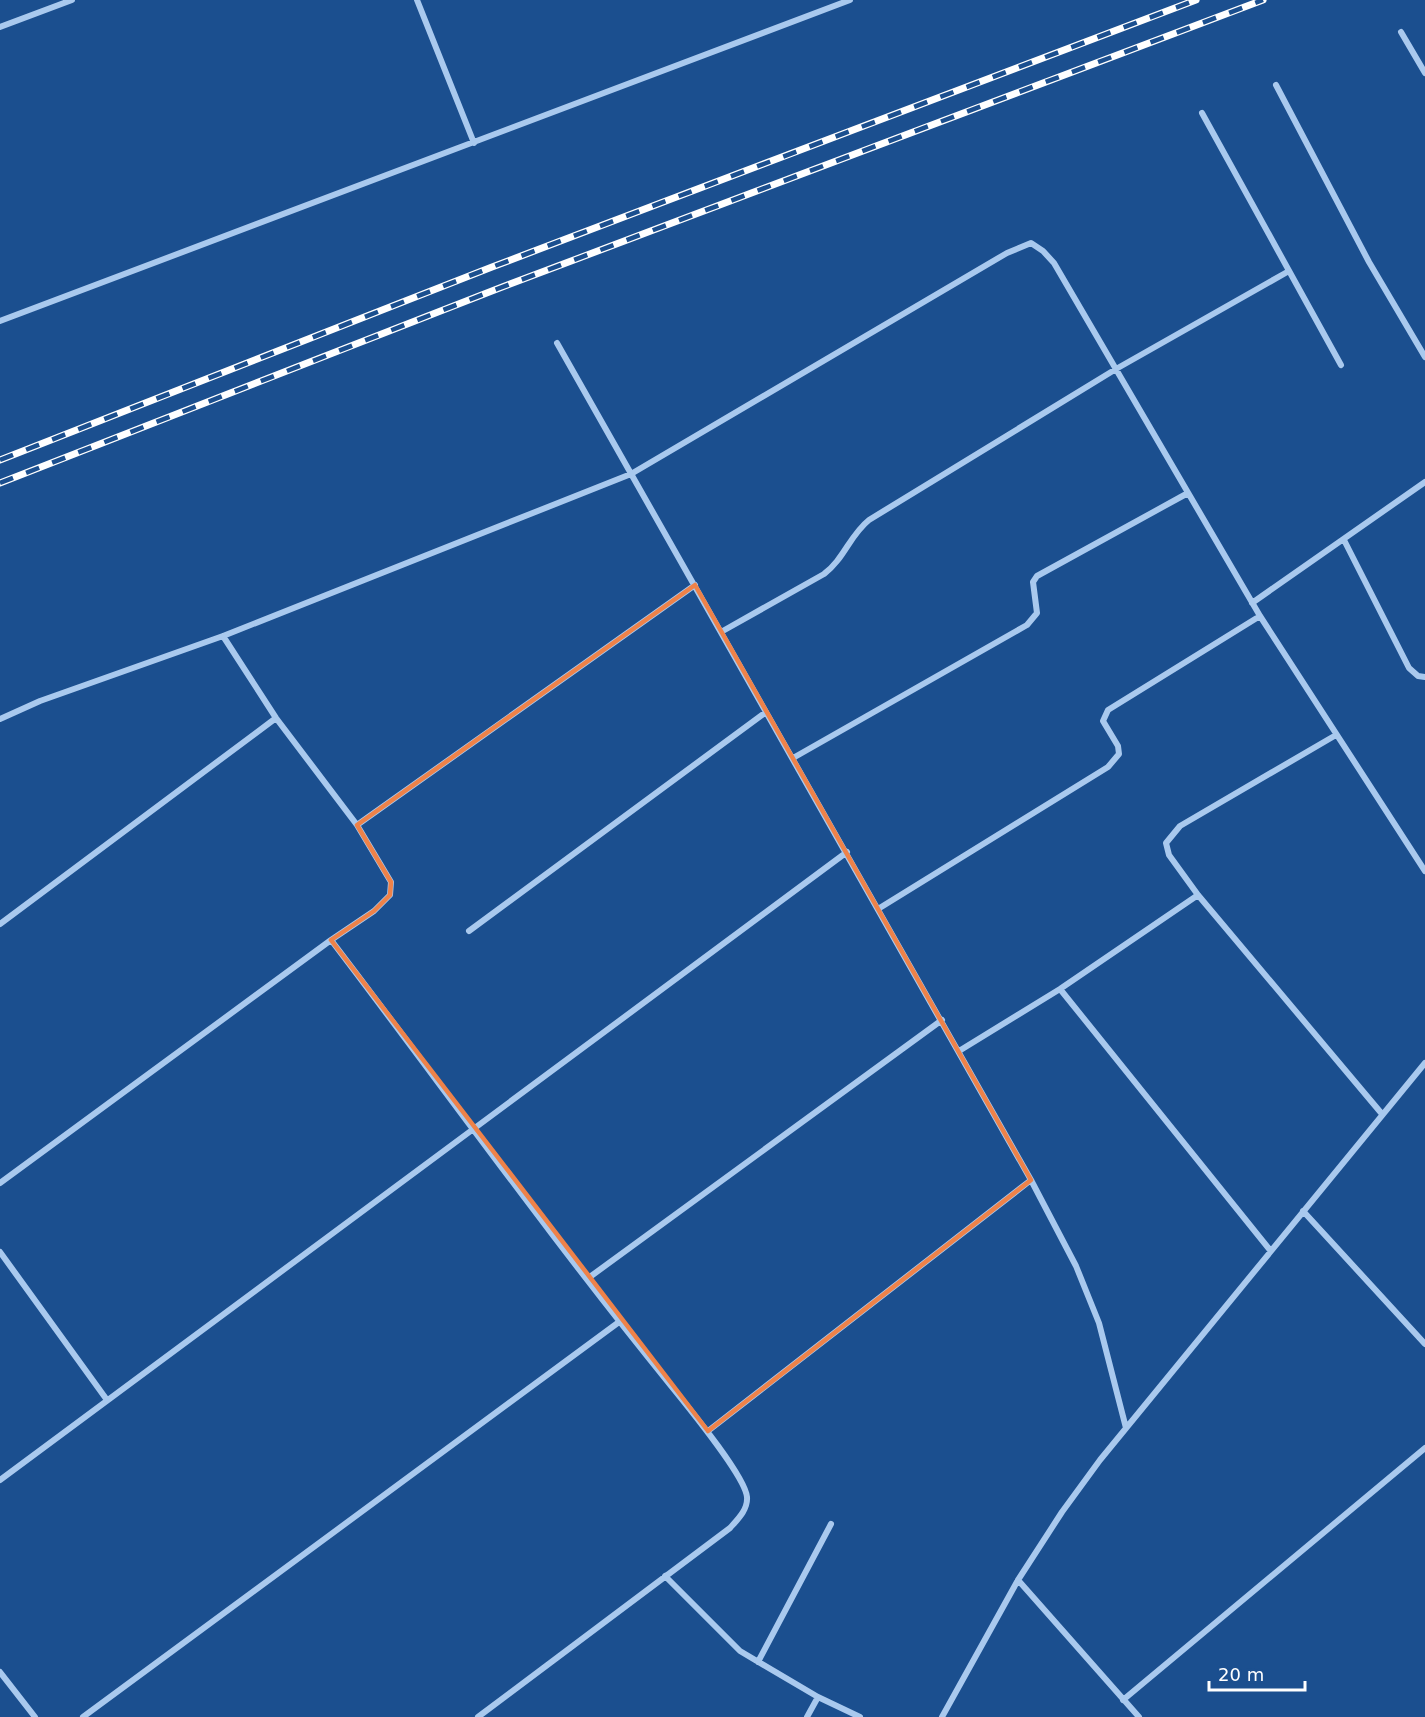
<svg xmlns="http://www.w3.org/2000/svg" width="1425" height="1717" viewBox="0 0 1425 1717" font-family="'DejaVu Sans',sans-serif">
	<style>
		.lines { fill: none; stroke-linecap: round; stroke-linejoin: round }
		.minor { stroke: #a9c9ee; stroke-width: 6 }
		.rail-casing { stroke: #fff; stroke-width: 7 }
		.rail { stroke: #1b4f8f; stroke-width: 4.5; stroke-dasharray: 14; stroke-linecap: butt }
		.marked { fill: none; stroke: #ee8249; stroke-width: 4.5; stroke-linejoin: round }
	</style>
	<rect width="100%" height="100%" fill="#1b4f8f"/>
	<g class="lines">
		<path class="minor" d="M417 0 474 143
			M0 27 72 0
			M1401 32 1425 73
			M1276 85 1369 262 1425 357
			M1202 113 1341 365
			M0 321 850 0
			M557 343 1031 1180 1076 1266 1099 1323 1126 1428
			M1344 540 1409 668 1418 676 1425 677
			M1252 603 1425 482
			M721 632 824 574C844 559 850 535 869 520L1116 369 1289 271
			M0 719 40 701 223 636 631 474 1007 253 1031 243 1043 251 1054 263 1260 616 1425 871
			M1336 735 1180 826 1166 843 1169 855 1198 895 1382 1114
			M793 758 1027 625 1037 613 1033 582 1037 576 1188 493
			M357 825 695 585
			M878 909 1108 767 1119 754 1118 746 1103 721 1108 710 1260 616
			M0 924 276 718
			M469 931 766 712
			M331 940C443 1087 551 1238 668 1382 684 1402 745 1475 747 1497 748 1510 737 1520 730 1528L478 1717
			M1060 989 1270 1250
			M959 1051 1060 989 1198 895
			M0 1183 331 940 374 911 390 895 391 882 357 825 276 718 223 636
			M1303 1211 1425 1344
			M0 1252 107 1400
			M587 1279 942 1020
			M708 1431 1031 1180
			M0 1480 847 852
			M665 1576 740 1651 818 1697 860 1717
			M1018 1580 1139 1717
			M758 1662 831 1524
			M0 1672 35 1717
			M1123 1700 1425 1448
			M83 1717 619 1322
			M807 1717 818 1697
			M942 1717 1018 1580 1062 1512 1100 1460 1425 1063"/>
		<defs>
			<path id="rail" d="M0 460 492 267 1196 0
				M0 483 497 289 1263 0"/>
		</defs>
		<use href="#rail" class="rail-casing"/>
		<use href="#rail" class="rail"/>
	</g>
	<path class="marked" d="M695 585 1031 1180 708 1431 331 940 374 911 390 895 391 882 357 825Z"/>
	<path d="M1209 1681v9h96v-9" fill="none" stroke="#ffffff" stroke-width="3"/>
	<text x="1218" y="1681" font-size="18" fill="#ffffff" stroke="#1b4f8f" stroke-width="4.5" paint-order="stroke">20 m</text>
</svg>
